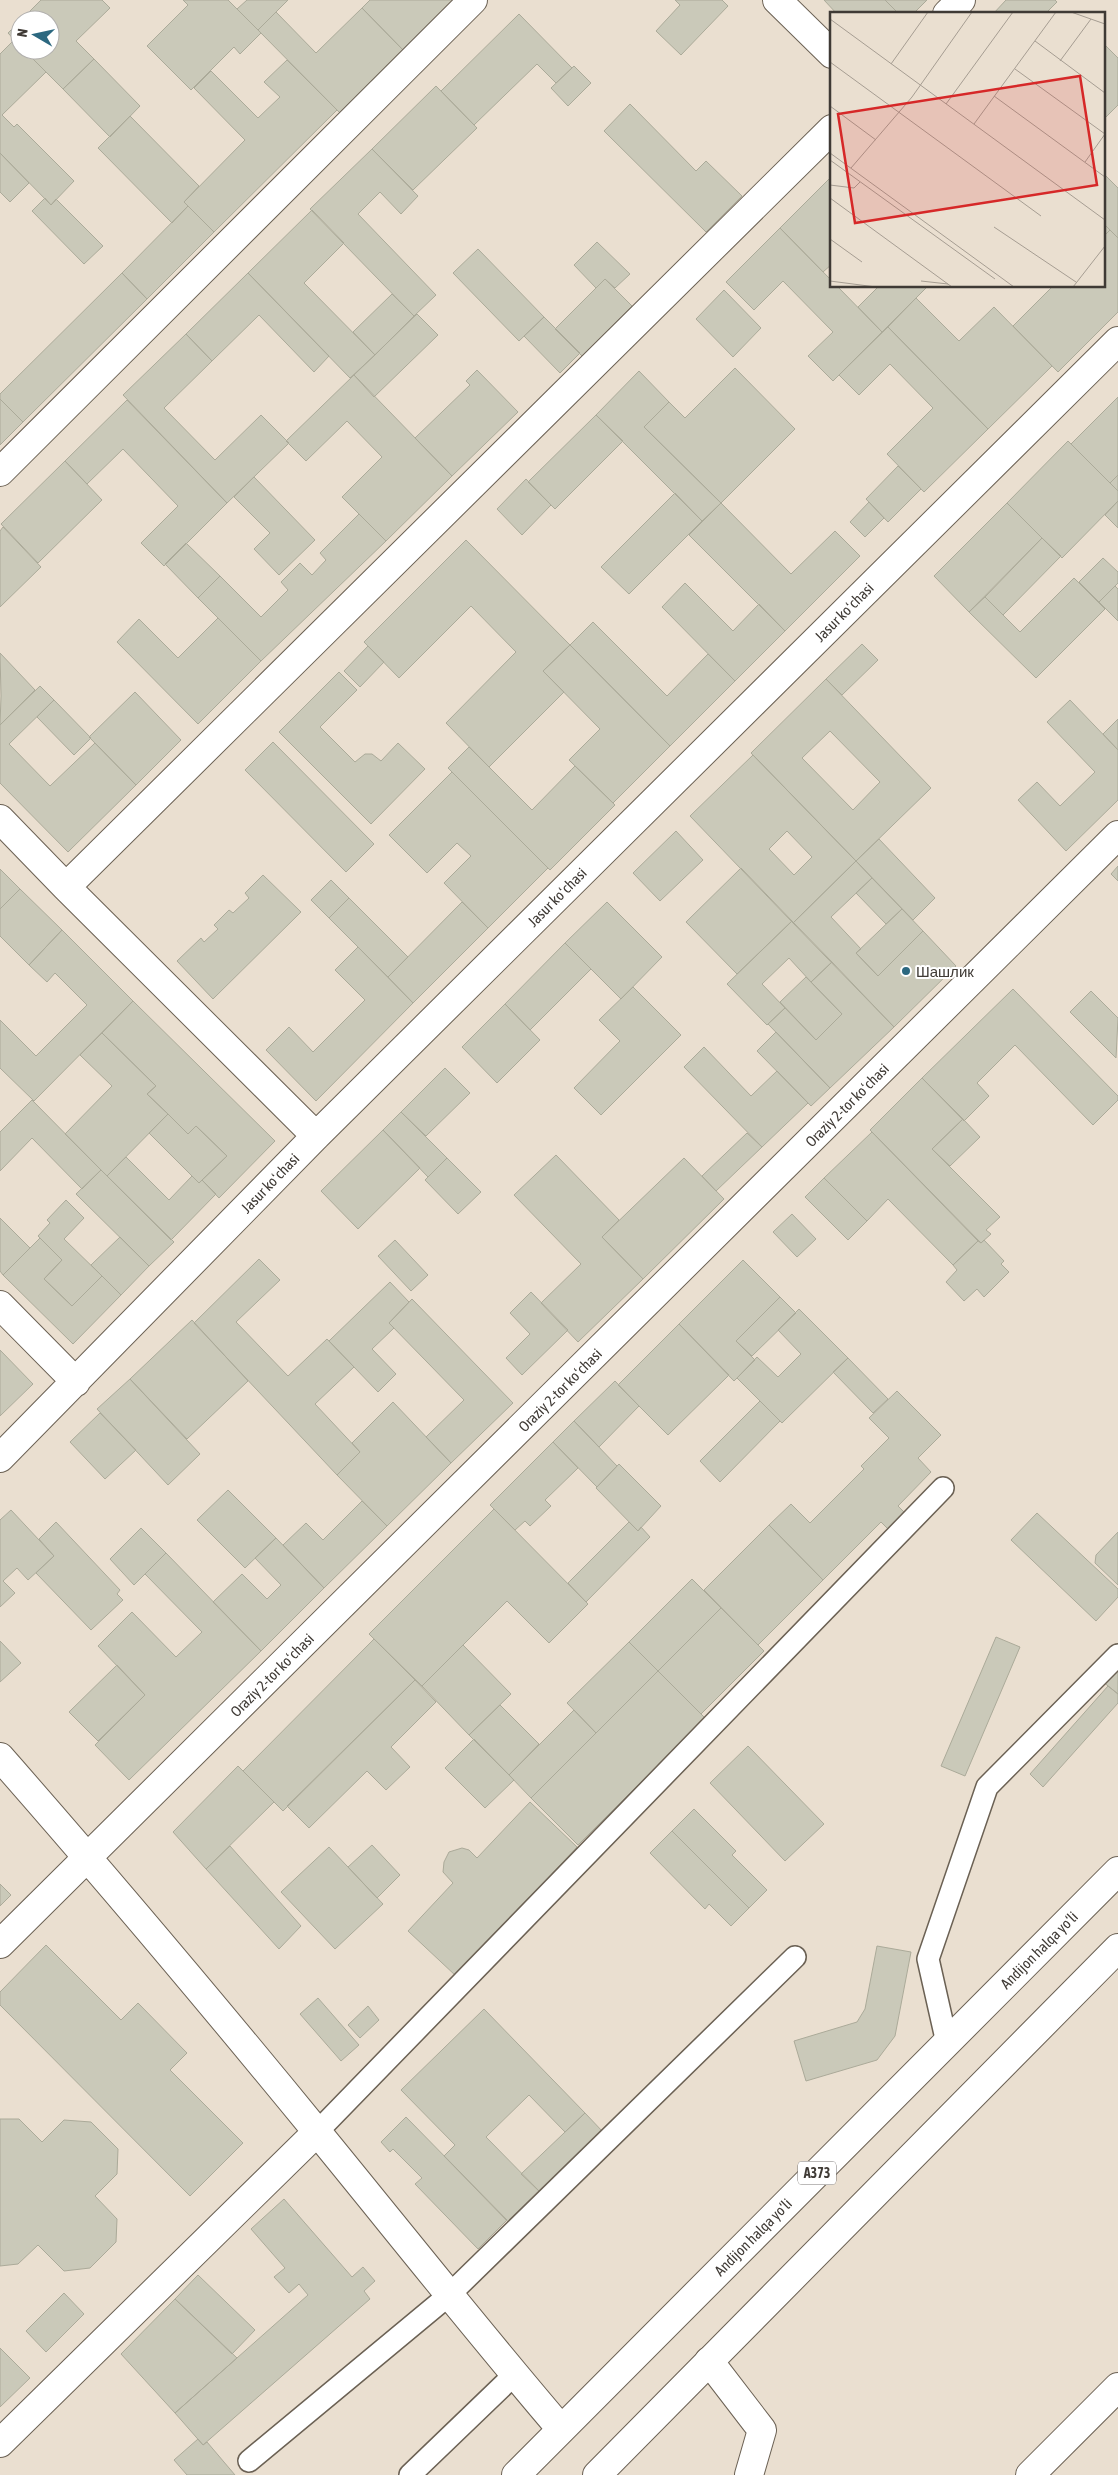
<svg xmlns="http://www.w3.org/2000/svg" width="1118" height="2475" viewBox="0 0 1118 2475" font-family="'Asap Condensed',sans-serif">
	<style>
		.building { fill: #cac9b9; stroke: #abaa99; fill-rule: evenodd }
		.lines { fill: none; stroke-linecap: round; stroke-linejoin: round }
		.lane-casing { stroke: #6b6154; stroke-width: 24 }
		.street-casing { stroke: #6b6154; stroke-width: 30 }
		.highway-casing { stroke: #6b6154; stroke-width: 30 }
		.lane { stroke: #fff; stroke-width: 21 }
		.street { stroke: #fff; stroke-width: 28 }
		.highway { stroke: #fff; stroke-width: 28 }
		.poi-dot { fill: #2c6880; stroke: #fff; stroke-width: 2 }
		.labels { text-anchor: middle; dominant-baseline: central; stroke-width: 4; stroke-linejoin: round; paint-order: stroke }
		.shield { fill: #fff; stroke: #797572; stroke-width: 1 }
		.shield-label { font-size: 14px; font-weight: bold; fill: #3f3a35 }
		.street-label { font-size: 15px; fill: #3f3a35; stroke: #fff }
		.poi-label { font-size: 15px; fill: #3f3a35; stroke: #fff; text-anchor: start }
		.inset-road { fill: none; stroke: #a69d92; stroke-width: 1 }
		.view { fill: #d62828; fill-opacity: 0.15; stroke: #d62828; stroke-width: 2.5 }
		.inset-edge { fill: none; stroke: #3f3a35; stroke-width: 2.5 }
	</style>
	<rect width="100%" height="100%" fill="#eadfd0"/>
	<path class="building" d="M41 0H102L110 8 76 41 94 59 63 89 24 50H50V20H21Z
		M183 0H228L261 33 240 54 234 47 191 90 147 46 188 5Z
		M247 0H288L258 30 237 9Z
		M370 0H454L403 50 362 8Z
		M675 0H722L728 6 681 55 656 31 680 5Z
		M824 0H885L899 14H837Z
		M885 0H927L913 14H899Z
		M1006 0H1055L1057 2 1045 14H993Z
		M362 8 403 50 340 113 258 30 276 12 316 53Z
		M519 14 572 68 556 83 537 64 474 125 441 91Z
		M20 21V46L8 33Z
		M14 40 20 46V50H24L46 72 2 115 14 127 17 124 74 181 51 205 0 153V54Z
		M1104 44 1118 58V105L1104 119Z
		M94 59 140 106 110 137 63 89Z
		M287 60 337 110 214 232 184 202 245 140 194 88 211 71 258 118 280 97 264 82Z
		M574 66 591 83 568 106 551 88Z
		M436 86 477 128 413 190 372 149Z
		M630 104 696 171 706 161 742 196 706 232 604 131Z
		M130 116 199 186 184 202 188 206 172 223 98 148Z
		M372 149 418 196 401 214 380 192 358 214 436 295 414 316 310 209Z
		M0 153 29 183 10 202 0 192Z
		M1104 174 1118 188V238L1104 224Z
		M832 176V264L823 272 780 228Z
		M45 198 51 205 56 199 103 246 84 264 32 211Z
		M188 206 214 232 147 299 122 273Z
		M312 210 344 243 304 283 375 355 350 378 248 273Z
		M1104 224 1110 230 1104 236Z
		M780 228 832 281V286H837L882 332 833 381 808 356 833 332 783 281 754 310 726 282Z
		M1110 230 1118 238V312L1058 372 1013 326 1053 286H1104V236Z
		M597 242 630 274 615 288 605 279 596 288 574 265Z
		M478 249 544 317 519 341 453 273Z
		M122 273 147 299 23 422 0 399V394Z
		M248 273 329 356 314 372 259 315 212 361 186 334Z
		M605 279 632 306 582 356 555 329Z
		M879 286H928L882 332 858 307Z
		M724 290 761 328 733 357 696 319Z
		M392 294 414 316 375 355 353 332Z
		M916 298 959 341 994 307 1052 366 988 429 888 327Z
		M417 314 438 335 374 397 354 375Z
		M544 317 580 353 560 373 524 336Z
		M888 327 988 429 924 492 887 454 933 408 890 364 859 395 839 375Z
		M186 334 212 361 164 408 215 460 261 415 289 443 227 503 123 395Z
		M735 368 795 429 721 503 644 427 669 402 685 418Z
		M477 370 518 412 452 476 415 438 470 385 466 381Z
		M639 371 669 402 644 427 721 503 702 521 596 415Z
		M354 375 452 476 386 541 342 497 382 457 347 421 306 461 286 441Z
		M1118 397V475L1110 483 1071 444Z
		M0 399 23 422 0 445Z
		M127 400 227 503 164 566 141 543 178 506 123 449 87 484 65 461Z
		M596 415 623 441 555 509 528 482Z
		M1068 441 1118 491V501L1062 558 1007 503Z
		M65 461 102 500 38 563 1 524Z
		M898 466 921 489 888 522 866 499Z
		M1118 475V491L1110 483Z
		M254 477 315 540 279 575 254 549 270 533 234 497Z
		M526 479 551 505 522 535 497 509Z
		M675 493 702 521 629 594 601 567Z
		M1118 501V528L1105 515Z
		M869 502 884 518 865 537 850 522Z
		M721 503 791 574 835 531 860 556 785 631 689 535Z
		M1007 503 1042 538 969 612 934 576Z
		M359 514 386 541 261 661 198 598 220 576 261 617 288 590 281 582 300 563 312 575 326 560 320 553Z
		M3 527 41 567 0 607V531Z
		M1042 538 1061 556 1003 615 985 597Z
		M466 540 570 645 543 671 564 692 489 767 446 723 516 652 471 606 399 678 364 642Z
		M186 543 220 576 198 598 165 564Z
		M1103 558 1118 572V583L1099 602 1079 582Z
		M1074 578 1105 609 1036 678 969 612 985 597 1020 632Z
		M685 583 733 631 759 604 785 631 735 681 662 607Z
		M1115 586 1118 589V621L1099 602Z
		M218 618 261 661 198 724 117 642 139 619 178 658Z
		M593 622 667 696 708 654 735 681 670 746 570 645Z
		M862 644 878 660 842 695 826 679Z
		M570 645 670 746 613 803 569 760 600 729 543 671Z
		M368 646 384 662 360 687 344 671Z
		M0 653 35 690 0 725 1 696Z
		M339 672 357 690 320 727 355 762 365 754H372L381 761 398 743 425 769 371 824 279 732Z
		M826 679 931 788 856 861 751 753ZM830 731 880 782 853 810 802 758Z
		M40 686 54 700 9 744 50 786 95 743 136 785 68 852 0 783V725Z
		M135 692 181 740 136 785 89 737Z
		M54 700 91 738 74 755 37 717Z
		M1070 700 1118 750V800L1066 851 1018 800 1037 782 1060 806 1095 772 1047 722Z
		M1118 719V750L1103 734Z
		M273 742 374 844 346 872 245 770Z
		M469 747 532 810 575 766 615 805 550 870 448 768Z
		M753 755 856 861 793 923 690 816ZM787 831 812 857 794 875 769 849Z
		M452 772 548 868 488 928 444 883 471 856 457 843 427 873 389 835Z
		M676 831 703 860 660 901 633 873Z
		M879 839 935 898 913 920 856 861Z
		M856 861 872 878 831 917 861 949 856 953 878 976 923 931 956 966 894 1027 793 923Z
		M1118 866V881L1111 874Z
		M741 868 792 921 737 974 686 922Z
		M0 869 20 889 0 909Z
		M263 875 301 912 213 999 177 961 201 938 204 942 218 929 214 925 229 910 233 913 249 898 245 893Z
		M872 878 902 909 886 924 856 893Z
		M331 880 349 898 329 918 311 900Z
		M20 889 62 930 29 965 0 936V909Z
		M349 898 408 957 388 977 329 918Z
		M462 902 488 928 413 1003 388 977Z
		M607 902 662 957 621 999 565 943Z
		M902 909 923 931 878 976 856 953Z
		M792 921 832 962 811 982 789 958 762 984 785 1008 767 1025 727 984Z
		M62 930 133 1001 34 1101 0 1068V1020L36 1056 87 1005 55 973 47 982 29 965Z
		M565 943 591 969 530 1030 505 1004Z
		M358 947 413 1003 316 1101 266 1050 289 1027 313 1052 365 1000 335 970Z
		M832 962 894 1027 830 1088 768 1024 785 1008 816 1040 842 1014 811 982Z
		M806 977 842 1014 816 1040 780 1002Z
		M633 987 681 1035 601 1115 574 1088 620 1041 599 1020Z
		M1013 989 1118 1096V1100L1093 1125 1015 1045 977 1083 989 1096 964 1121 922 1078Z
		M1091 991 1118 1018 1116 1058 1070 1012Z
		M133 1001 275 1141 219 1198 202 1180 227 1156 196 1126 188 1134 168 1114 147 1094 156 1086 102 1033Z
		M505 1004 540 1040 497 1083 462 1047Z
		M776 1032 830 1088 811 1106 757 1051Z
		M102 1033 156 1086 147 1094 168 1114 107 1176 65 1134 112 1086 80 1055Z
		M704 1047 751 1096 777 1071 808 1103 762 1147 684 1067Z
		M445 1068 470 1093 426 1136 401 1112Z
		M922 1078 963 1119 932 1149 1000 1217 986 1230 991 1234 981 1243 870 1130Z
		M32 1100 101 1170 82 1189 32 1138 0 1171V1132Z
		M401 1112 447 1158 428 1177 383 1130Z
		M168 1114 188 1134 196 1126 227 1156 199 1183 149 1133Z
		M963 1119 980 1137 950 1166 932 1149Z
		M383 1130 420 1168 358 1229 321 1191Z
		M872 1132 978 1241 953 1265 888 1199 867 1221 824 1178Z
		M747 1133 762 1147 716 1191 702 1176Z
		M556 1155 619 1220 602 1237 643 1279 578 1342 541 1303 581 1264 514 1195Z
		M126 1157 169 1200 192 1176 199 1183 202 1180 216 1194 171 1240 107 1176Z
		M447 1158 481 1192 458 1214 425 1180Z
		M684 1158 724 1199 643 1279 602 1237Z
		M101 1170 174 1242 149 1266 76 1194Z
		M824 1178 867 1221 848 1240 805 1197Z
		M66 1200 84 1218 64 1239 102 1276 72 1306 44 1279 62 1260 38 1236 50 1223 47 1220Z
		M792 1214 816 1239 797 1257 773 1232Z
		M0 1218 30 1248 3 1275 0 1271Z
		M120 1237 149 1266 121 1295 91 1265Z
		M40 1238 62 1260 44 1279 72 1306 102 1276 121 1295 73 1344 3 1275Z
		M395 1240 428 1275 411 1291 378 1256Z
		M984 1240 1004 1261 1001 1264 1009 1272 984 1297 977 1289 964 1301 946 1282 957 1270 953 1265 978 1241 981 1243Z
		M259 1259 280 1280 236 1322 288 1376 327 1339 354 1367 315 1404 360 1452 337 1475 194 1323Z
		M743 1260 780 1297 736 1341 755 1360 734 1381 679 1324Z
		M390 1282 409 1302 389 1323 394 1328 372 1349 396 1374 378 1392 329 1341Z
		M531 1292 568 1330 522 1375 506 1358 530 1334 510 1313Z
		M780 1297 796 1313 752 1356 736 1341Z
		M412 1299 513 1403 451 1463 426 1437 464 1400 389 1323Z
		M799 1309 848 1358 782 1423 737 1378 757 1357 778 1377 801 1354 778 1330Z
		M192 1320 248 1381 187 1439 130 1379Z
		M679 1324 729 1375 668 1435 618 1385Z
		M0 1350 33 1384 0 1416Z
		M848 1358 888 1399 873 1413 833 1372Z
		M130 1379 200 1454 168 1485 97 1409Z
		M615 1381 639 1406 599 1447 574 1421Z
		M897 1391 941 1435 918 1458 931 1472 898 1506 907 1515 890 1531 881 1522 823 1580 769 1525 791 1504 810 1523 864 1469 861 1466 889 1438 869 1418Z
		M760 1401 780 1421 720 1482 700 1461Z
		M393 1402 451 1463 387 1526 337 1475 360 1452 352 1443Z
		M100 1413 136 1450 105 1479 70 1442Z
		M574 1421 617 1466 597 1487 553 1442Z
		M553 1442 578 1468 545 1500 551 1506 530 1526 525 1521 515 1530 490 1505Z
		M619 1464 661 1506 638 1531 596 1488Z
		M228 1490 276 1538 245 1568 197 1520Z
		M362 1501 387 1526 324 1588 283 1545 306 1523 323 1540Z
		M494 1509 588 1604 549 1643 507 1601 422 1686 369 1634Z
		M11 1510 54 1556 28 1580 17 1568 3 1581 15 1593 0 1607V1520Z
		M1037 1513 1118 1589V1597L1096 1621 1011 1540Z
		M56 1522 120 1590 117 1594 123 1600 91 1630 36 1573 54 1556 39 1539Z
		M629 1522 638 1531 641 1527 650 1537 586 1602 568 1583Z
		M769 1525 823 1580 758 1645 704 1590Z
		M141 1528 166 1553 134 1585 110 1559Z
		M1118 1532V1585L1095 1563 1096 1555Z
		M276 1538 324 1588 261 1651 213 1602 242 1574 267 1599 281 1585 255 1558Z
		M166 1553 261 1651 129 1780 95 1745 145 1695 98 1646 132 1612 176 1657 202 1632 145 1574Z
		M692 1579 721 1608 658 1671 629 1642Z
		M721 1608 764 1651 701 1714 658 1671Z
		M996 1637 1020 1647 965 1776 941 1766Z
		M374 1639 415 1680 283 1811 243 1771Z
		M0 1641 21 1663 0 1682Z
		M629 1642 658 1671 596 1733 567 1703Z
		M463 1645 511 1694 469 1735 422 1686Z
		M1118 1663V1694L1102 1681Z
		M117 1665 145 1695 98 1741 69 1712Z
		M658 1671 705 1718 578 1845 531 1798Z
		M415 1680 436 1702 391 1747 410 1767 386 1790 367 1771 309 1828 287 1806Z
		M1108 1686 1118 1694V1703L1043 1787 1030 1774Z
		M500 1705 539 1744 509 1775 469 1735Z
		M574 1710 596 1733 531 1798 509 1775Z
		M474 1739 514 1780 485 1808 445 1768Z
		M748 1746 824 1824 785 1861 710 1783Z
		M238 1766 274 1802 206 1869 173 1832Z
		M530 1802 577 1847 456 1976 408 1931 453 1883 443 1872 444 1862 449 1852 462 1848 469 1850 477 1858Z
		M694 1809 736 1851 732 1855 767 1890 749 1908 672 1831Z
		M672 1831 749 1908 731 1926 709 1904 705 1909 650 1853Z
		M372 1845 400 1875 377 1898 348 1867Z
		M230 1846 301 1926 279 1949 206 1869Z
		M329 1847 383 1904 335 1949 281 1892Z
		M0 1884 11 1895 0 1906Z
		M46 1945 121 2020 138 2003 187 2053 170 2070 243 2143 190 2196 0 2005V1992Z
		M877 1946 911 1952 895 2036 877 2060 806 2081 794 2041 857 2022 865 2009Z
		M318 1998 359 2045 341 2061 300 2014Z
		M368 2006 379 2020 360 2038 348 2025Z
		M484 2009 585 2113 565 2132 529 2095 486 2137 541 2193 510 2224 444 2156 455 2145 401 2090Z
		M585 2113 603 2132 541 2193 521 2174Z
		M406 2117 507 2220 478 2249 415 2184 422 2178 393 2149 390 2152 381 2142Z
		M0 2119H19L42 2142 64 2120 91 2122 118 2149 117 2174 95 2196 117 2219 116 2242 90 2268 64 2271 38 2245 18 2264 0 2266Z
		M284 2199 352 2277 363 2267 375 2281 364 2291 370 2299 203 2445 175 2413 308 2295 299 2284 289 2293 274 2277 285 2268 251 2229Z
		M198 2275 255 2330 232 2354 175 2299Z
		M64 2293 84 2314 46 2352 26 2331Z
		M175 2299 237 2358 175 2413 121 2354Z
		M0 2348 30 2378 0 2407Z
		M198 2439 203 2445 207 2442 235 2475H187L174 2460Z"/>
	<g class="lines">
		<defs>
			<path id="lane" d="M947 2043 928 1959 987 1787 1118 1655
				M317 2132 943 1488
				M249 2461 449 2295 795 1957
				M410 2475 515 2374"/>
			<path id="street" d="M777 0 832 54
				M947 14 961 0
				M0 472 473 0
				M0 819 66 887 316 1136
				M66 887 832 129
				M0 1305 76 1382
				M0 1458 316 1136 1118 341
				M0 1757C108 1880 214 2006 318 2133 399 2232 478 2332 561 2429
				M0 1944 1118 835
				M709 2361 762 2430 749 2475
				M0 2443 317 2132
				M1030 2475 1118 2387"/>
			<path id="highway" d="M516 2475 1118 1871
				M597 2475 1118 1948"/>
		</defs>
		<use href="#lane" class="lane-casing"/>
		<use href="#street" class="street-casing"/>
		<use href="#highway" class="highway-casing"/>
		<use href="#lane" class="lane"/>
		<use href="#street" class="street"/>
		<use href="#highway" class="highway"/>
	</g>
	<circle class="poi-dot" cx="906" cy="971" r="5"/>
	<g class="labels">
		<rect class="shield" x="798" y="2161.5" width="38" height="23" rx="4"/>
		<g class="shield-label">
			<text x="817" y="2173">A373</text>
		</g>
		<g class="street-label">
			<text transform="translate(844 612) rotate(-45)">Jasur koʻchasi</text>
			<text transform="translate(557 897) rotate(-45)">Jasur koʻchasi</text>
			<text transform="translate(847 1105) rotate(-45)">Oraziy 2-tor koʻchasi</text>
			<text transform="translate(270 1183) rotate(-46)">Jasur koʻchasi</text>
			<text transform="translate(560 1390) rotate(-45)">Oraziy 2-tor koʻchasi</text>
			<text transform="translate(272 1675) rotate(-45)">Oraziy 2-tor koʻchasi</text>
			<text transform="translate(1039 1950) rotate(-45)">Andijon halqa yo‘li</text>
			<text transform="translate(753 2237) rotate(-45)">Andijon halqa yo‘li</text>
		</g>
		<g class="poi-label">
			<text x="916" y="971">Шашлик</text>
		</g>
	</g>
	<g transform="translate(830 12)">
		<rect width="275" height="275" fill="#eadfd0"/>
		<path class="inset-road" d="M241 0 275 12M0 7 275 208M205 29 275 81M230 49 261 7M0 50 211 204M61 52 98 0M185 57 275 122M164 84 275 165M116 92 183 0M0 94 46 128M144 112 226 0M0 141 184 275M0 148 165 267M255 150 275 122M21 156 82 85 142 0M0 173 24 176 30 170M0 186 122 275M164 215 246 270M0 227 32 250M0 269 46 275M91 269 118 272M243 275 275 234"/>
		<path class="view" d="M250 64 267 173 25 211 8 102Z"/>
		<rect width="275" height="275" class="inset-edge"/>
	</g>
	<g transform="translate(35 35) rotate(279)"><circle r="24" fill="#ffffff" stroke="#b2b0ae"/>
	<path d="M0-4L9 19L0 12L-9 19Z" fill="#2c6880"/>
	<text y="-8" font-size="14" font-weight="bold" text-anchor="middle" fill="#3f3a35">N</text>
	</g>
</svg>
